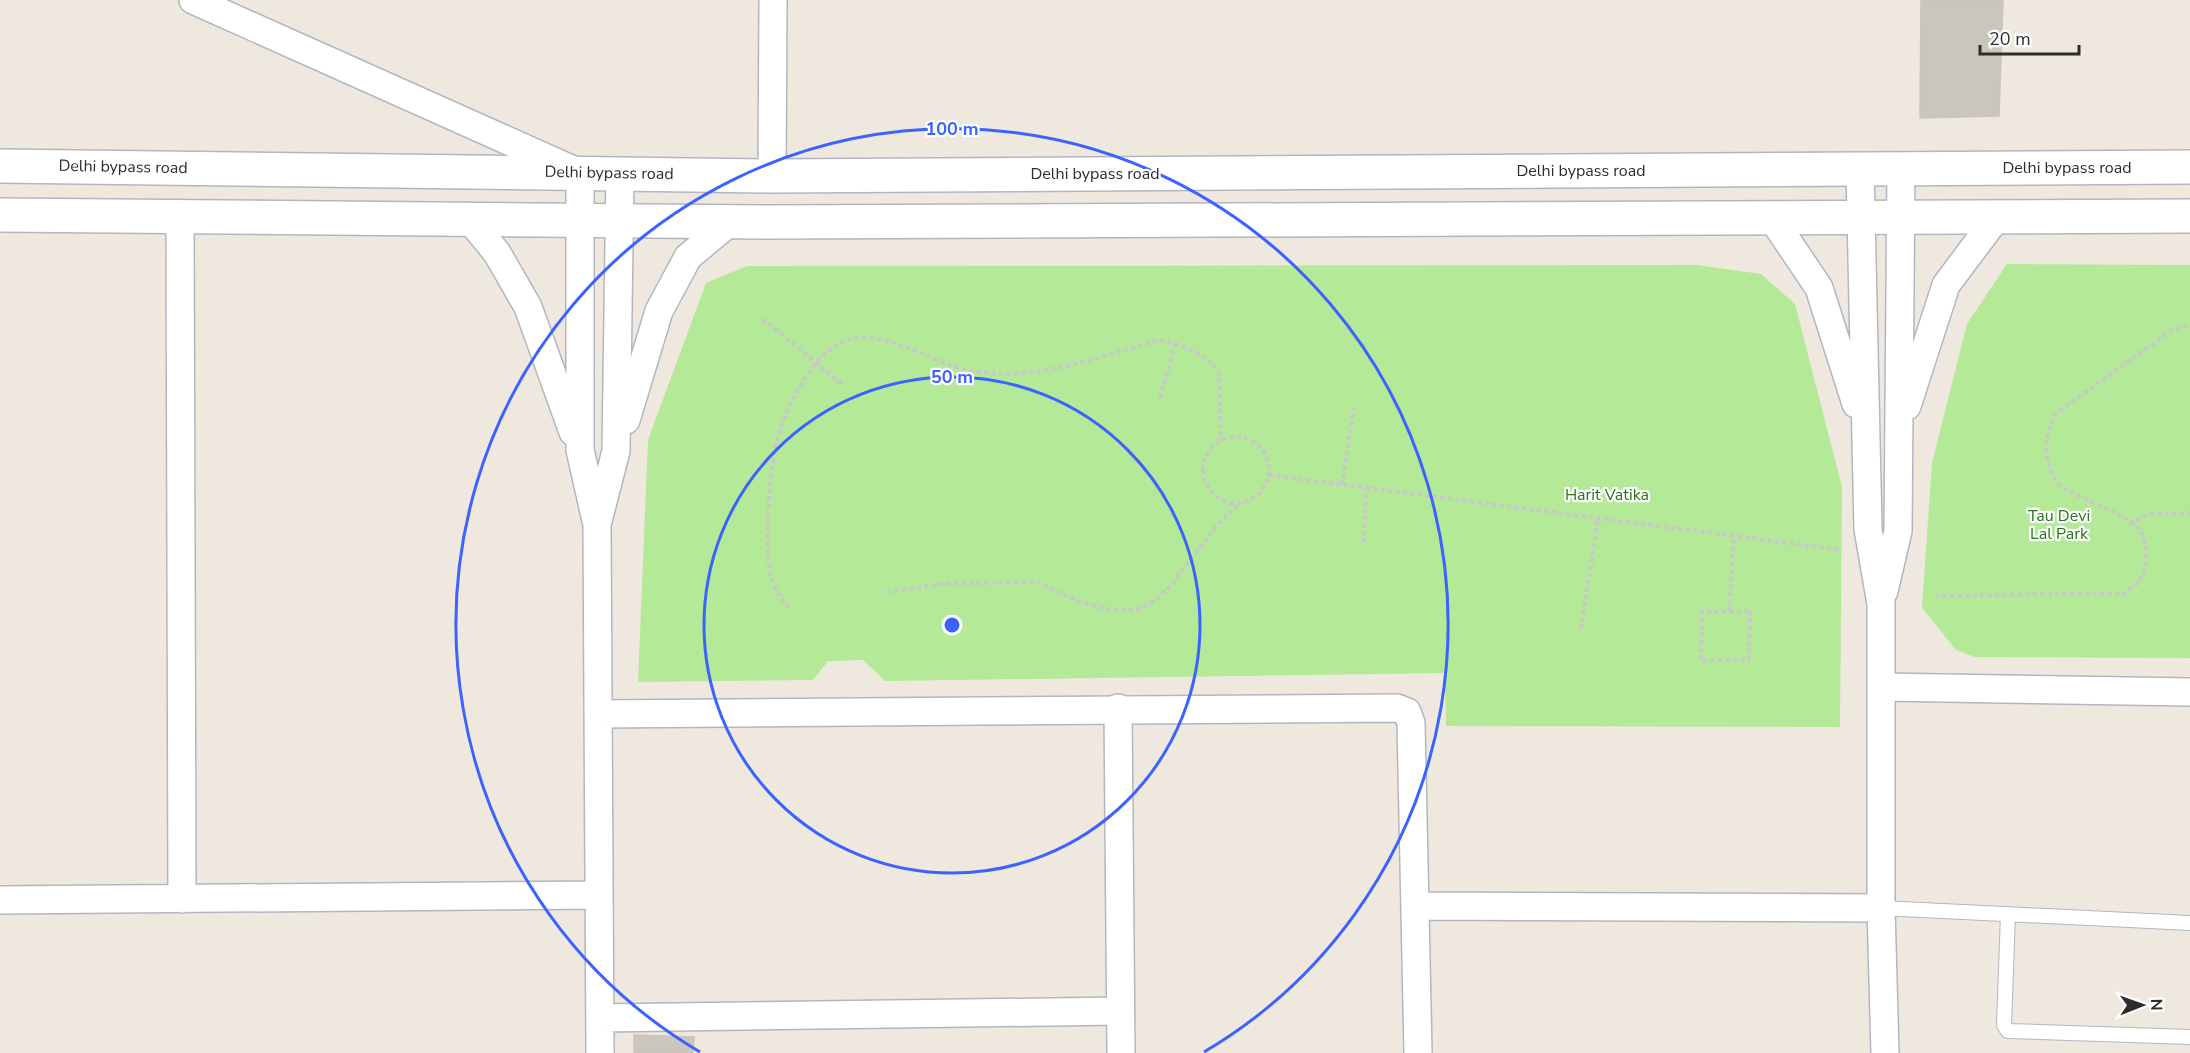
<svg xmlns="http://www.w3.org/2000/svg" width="2190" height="1053" viewBox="0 0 2190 1053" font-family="'Nunito Sans',sans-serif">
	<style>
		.green { fill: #b4e998 }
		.building { fill: #cbc6bd; stroke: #cbc4b8; stroke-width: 1.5 }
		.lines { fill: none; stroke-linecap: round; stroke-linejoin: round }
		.service-casing { stroke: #b3b6c1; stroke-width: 16 }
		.minor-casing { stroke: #b3b6c1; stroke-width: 30 }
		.secondary-casing { stroke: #b3b6c1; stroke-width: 36 }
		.path { stroke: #c8c8c8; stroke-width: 4; stroke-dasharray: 4.5 3; stroke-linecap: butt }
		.service { stroke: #fff; stroke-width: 14 }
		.minor { stroke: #fff; stroke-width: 27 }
		.secondary { stroke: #fff; stroke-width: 33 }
		.ring { fill: none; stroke: #3c62ff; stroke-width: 3 }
		.labels { text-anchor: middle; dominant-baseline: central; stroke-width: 4.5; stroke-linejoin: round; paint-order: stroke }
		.street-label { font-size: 16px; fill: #2d2d2d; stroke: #fff }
		.park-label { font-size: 16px; fill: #297216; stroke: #fff }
		.centre { fill: #3c62ff; stroke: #fff; stroke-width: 3 }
		.ring-label { font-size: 18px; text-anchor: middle; font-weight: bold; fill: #3c62ff; stroke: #fff; stroke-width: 4.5; stroke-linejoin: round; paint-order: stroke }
	</style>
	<rect width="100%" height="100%" fill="#efe8df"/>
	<path class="green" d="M2007 264 2190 265V658L1975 657 1956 650 1922 608 1932 463 1967 324Z
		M1697 265 1761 274 1795 304 1842 487 1840 727 1446 726 1445 673 885 681 863 660 828 661 813 680 638 682 648 440 706 283 747 266Z"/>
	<path class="building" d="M1921 0H2003L1999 116 1920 118Z
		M634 1035 694 1037 693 1053H634Z"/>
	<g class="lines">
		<defs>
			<path id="service" d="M1881 908 2190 923
				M2008 914 2004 1025 2008 1031 2190 1037"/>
			<path id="minor" d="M193 0 580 173V450L597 525 600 1053
				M1860 169 1868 529 1881 604V908L1885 1053
				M772 176 773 0
				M180 216 182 899
				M1772 218 1819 288 1856 404
				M470 220 497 253 528 307 573 432
				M1907 406 1946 285 1997 217
				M626 420 659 311 688 257 730 222
				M598 521 616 451 620 173
				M1884 591 1898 531 1901 168
				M1882 687 2190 692
				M1118 708 1121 1053
				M598 714 1397 708 1407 712 1411 723 1418 1053
				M0 900 599 895
				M1417 906 1881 908
				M600 1018 1120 1011"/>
			<path id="secondary" d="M0 166 772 176 2190 167
				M0 215 766 222 2190 216"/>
		</defs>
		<use href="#service" class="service-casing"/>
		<use href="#minor" class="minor-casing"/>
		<use href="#secondary" class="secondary-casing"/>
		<path class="path" d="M763 319 843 385
			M1160 398 1175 344
			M1203 470a33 33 0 1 1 66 0a33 33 0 1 1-66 0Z
			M1269 475 1842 550
			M1342 485 1354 407
			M2129 523 2150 514 2190 513
			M1364 543 1366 488
			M887 592 941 584 1037 582 1083 603 1109 609H1138L1154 601 1171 585 1217 525 1239 504
			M1935 596 2125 593C2129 589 2135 586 2139 581 2149 568 2149 536 2135 525 2120 513 2080 497 2061 487 2042 468 2042 430 2059 411L2172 330 2190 326
			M789 608C784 601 777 593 774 585 761 557 770 463 779 433 789 402 817 345 851 339 889 332 928 360 964 369 1030 385 1096 357 1159 340 1179 343 1210 355 1219 374L1221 440
			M1729 611 1734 536
			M1750 611 1749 659 1701 661 1702 612Z
			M1581 629 1598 518"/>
		<use href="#service" class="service"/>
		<use href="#minor" class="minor"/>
		<use href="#secondary" class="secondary"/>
	</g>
	<g class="ring">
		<circle cx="952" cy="625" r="248"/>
		<path d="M700 1052A496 496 0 1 1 1204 1052"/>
	</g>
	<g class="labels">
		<g class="street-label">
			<text transform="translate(123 167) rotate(1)">Delhi bypass road</text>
			<text x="2067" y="168">Delhi bypass road</text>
			<text x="1581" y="171">Delhi bypass road</text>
			<text transform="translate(609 173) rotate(1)">Delhi bypass road</text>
			<text x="1095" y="174">Delhi bypass road</text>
		</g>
		<g class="park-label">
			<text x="1607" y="495">Harit Vatika</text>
			<text x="2059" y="516">Tau Devi<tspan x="2059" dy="18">Lal Park</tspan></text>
		</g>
	</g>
	<circle cx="952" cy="625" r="9" class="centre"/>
	<g class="ring-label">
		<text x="952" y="135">100 m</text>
		<text x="952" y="383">50 m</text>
	</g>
	<g transform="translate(2142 1005) rotate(89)" stroke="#ffffff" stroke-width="4.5" paint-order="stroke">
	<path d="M0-4.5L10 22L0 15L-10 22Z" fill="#2d2d2d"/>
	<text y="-9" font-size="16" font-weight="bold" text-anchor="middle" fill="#2d2d2d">N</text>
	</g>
	<path d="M1980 45v9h99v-9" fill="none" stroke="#2d2d2d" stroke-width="3"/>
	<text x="1989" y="45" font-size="18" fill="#2d2d2d" stroke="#ffffff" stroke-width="4.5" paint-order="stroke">20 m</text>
</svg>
